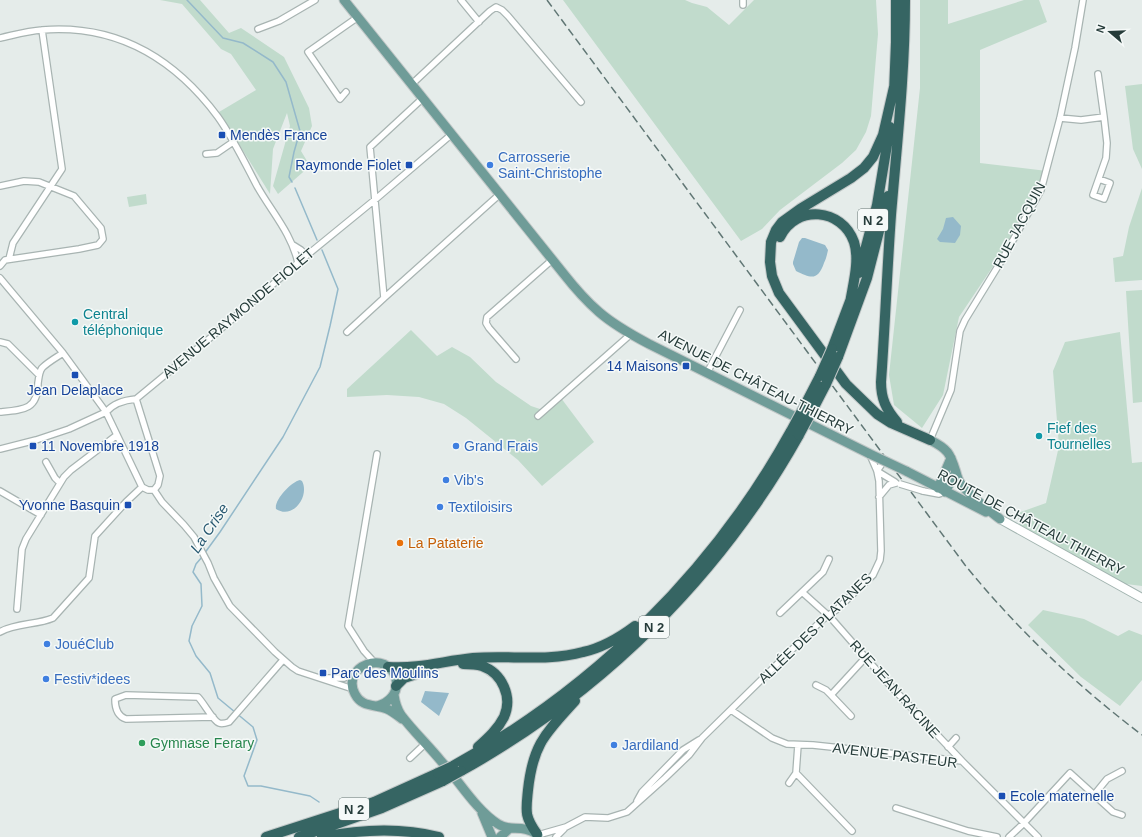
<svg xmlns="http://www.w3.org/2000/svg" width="1142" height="837" viewBox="0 0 1142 837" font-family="Helvetica,sans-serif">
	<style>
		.green { fill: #c1dbcc }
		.water { fill: #94b9ca }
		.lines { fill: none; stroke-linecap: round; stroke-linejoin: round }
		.stream { stroke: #94b9ca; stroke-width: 1.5 }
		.street-casing { stroke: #a8b4b2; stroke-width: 8 }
		.secondary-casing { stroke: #a2b4b0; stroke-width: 10 }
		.primary-casing { stroke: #c2c8c8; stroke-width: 11 }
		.highway-casing { stroke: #c2c8c8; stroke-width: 12 }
		.street { stroke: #fff; stroke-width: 5.5 }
		.secondary { stroke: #fff; stroke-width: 8 }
		.primary { stroke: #6f9c98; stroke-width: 9 }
		.highway { stroke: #366563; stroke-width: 10 }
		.rail { stroke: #617775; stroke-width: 1.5; stroke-dasharray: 8 4; stroke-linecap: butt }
		.street-bridge-casing { stroke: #a8b4b2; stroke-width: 8; stroke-linecap: butt }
		.primary-bridge-casing { stroke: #c2c8c8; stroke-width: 11; stroke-linecap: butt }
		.highway-bridge-casing { stroke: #c2c8c8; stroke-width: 12; stroke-linecap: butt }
		.street-bridge { stroke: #fff; stroke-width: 5.5 }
		.primary-bridge { stroke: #6f9c98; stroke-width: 9 }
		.highway-bridge { stroke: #366563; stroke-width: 10 }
		.transit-dot { fill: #1a4fb4; stroke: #f5f9f8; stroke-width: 1.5 }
		.shop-dot { fill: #3f7fe0; stroke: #f5f9f8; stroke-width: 1.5 }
		.culture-dot { fill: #0f9aa8; stroke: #f5f9f8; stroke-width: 1.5 }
		.food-dot { fill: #e8710a; stroke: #f5f9f8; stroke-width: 1.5 }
		.leisure-dot { fill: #2e9e5b; stroke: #f5f9f8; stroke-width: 1.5 }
		.labels { text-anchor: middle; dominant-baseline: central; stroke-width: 3; stroke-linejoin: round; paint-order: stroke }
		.shield { fill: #f5f9f8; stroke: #647573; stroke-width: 1 }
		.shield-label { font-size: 13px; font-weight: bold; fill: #263c3a }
		.transit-label { font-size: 14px; fill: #164399; stroke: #f5f9f8; text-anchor: start }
		.shop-label { font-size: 14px; fill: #366cbe; stroke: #f5f9f8; text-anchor: start }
		.street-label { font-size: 14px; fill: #263c3a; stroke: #f5f9f8 }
		.culture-label { font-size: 14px; fill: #0d838f; stroke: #f5f9f8; text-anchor: start }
		.food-label { font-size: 14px; fill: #c56008; stroke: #f5f9f8; text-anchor: start }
		.leisure-label { font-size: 14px; fill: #27864d; stroke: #f5f9f8; text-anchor: start }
		.water-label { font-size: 15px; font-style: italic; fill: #285971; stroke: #f5f9f8 }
	</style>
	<rect width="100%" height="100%" fill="#e5ecea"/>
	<path class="green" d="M160 0H200L229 33 241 28 284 57 309 108 312 126 301 151 310 166 278 194 273 186 290 126 287 113 273 149 270 194 219 112 256 90 231 54 221 49 182 4Z
		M563 0H685L692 3 707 7 729 25 754 0H876L878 34 871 116 866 132 856 150 842 163 780 210 762 229 741 241Z
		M920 0H948V24L1024 0H1039L1047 22 980 50V163L1047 171 1008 244 959 317 943 395 922 428 894 405 889 375 920 88Z
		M1142 84V169L1133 149 1125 86Z
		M1142 188V280L1115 282 1113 258 1123 256 1129 227Z
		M146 194 147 204 129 207 127 197Z
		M1142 290V402L1133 403 1126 291Z
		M411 330 437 356 452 347 470 357 496 382 531 406 546 411 561 398 594 442 542 486 518 460 466 418 444 404 419 397 387 395 347 397V389Z
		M1120 332 1132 463 1142 462V586L1118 583 1019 526 1018 513 1046 503 1059 446 1053 371 1065 342Z
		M1043 610 1084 619 1118 636 1129 630 1142 635V680L1120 706 1081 677 1028 625Z"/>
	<path class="water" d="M953 217 961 226 960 235 955 243 940 242 937 239 943 229 946 218Z
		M802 238H805L825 245 828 250C827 255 826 259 824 263 818 280 812 279 796 271L793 264V262L799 242Z
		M300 480 302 481C310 496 293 520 276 509 274 500 291 482 300 480Z
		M425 691 449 693 439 716 421 702Z"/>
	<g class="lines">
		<path class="stream" d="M187 0 223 38 243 43 273 62 286 82 300 131 294 152 289 177 292 182
			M295 188 317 240
			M204 554 220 532 283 437 320 367 330 326 338 289 322 250
			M202 557 196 564 193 572 201 584 202 606 192 626 189 641 196 656 210 673 218 698 253 727 257 740 244 776 248 786H261L310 796 319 802"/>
		<defs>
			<path id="street" d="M461 0 479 22
				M743 0V5
				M258 29 279 21 315 0
				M0 38C14 35 27 31 42 30 117 24 174 58 218 117 233 138 245 163 257 186 271 211 292 234 298 263
				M412 84 490 11 496 7 502 10 508 16 581 102
				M346 92 340 99 308 52 358 17
				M423 98 370 147 384 298 500 194
				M1060 118 1081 120 1104 117 1098 74
				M206 154 217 153 233 142
				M1099 179 1110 183 1104 199 1093 195 1106 158 1107 143 1104 117
				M0 186 24 181 39 182 74 196 101 228 103 239 98 245 79 249 5 260 0 266
				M293 245 301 250 306 256
				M9 259 13 243 62 169 42 30
				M0 278 63 353 106 412 142 487 148 490H154
				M347 332 384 298
				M0 342 8 344 39 375
				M516 359 489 328 486 323 487 317 552 260
				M707 373 740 310
				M136 399 160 476 158 485 154 490
				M0 412C23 410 38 410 38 383 39 377 39 372 42 368 48 362 57 357 63 353
				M538 416 631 334
				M930 440 951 390 960 331 965 320 1003 258 1041 190 1060 118 1075 48 1083 0
				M0 449 36 440 69 429 106 412C113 404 125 400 136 399L216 333 306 256 377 198 452 134
				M884 461 877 471 895 482
				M46 462 55 478 60 483
				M154 490 162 502 184 525 194 537 208 563 214 578 230 606 275 652 292 667 298 671 353 689
				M0 491 41 515
				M923 491 939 494 945 492
				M879 497 889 485 896 483
				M802 592 831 618 887 682 962 761
				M17 609 22 549 26 539 64 477 71 470 117 435
				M780 613 823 572 829 559
				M0 632C15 623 37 625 53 618L89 578 95 536 126 502 142 487
				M374 662 364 651 348 626 377 454
				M327 678H344L356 673
				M816 685 826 690 831 695
				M731 710 772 738 787 744 813 745 962 761 1038 837
				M851 716 831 695 866 657
				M213 717 126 719C117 716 115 707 115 699L126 695 198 697C204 703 213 721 219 723 222 724 226 723 229 722L283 660
				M798 745 796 773 852 831
				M948 747 956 738
				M410 758 426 743
				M789 783 796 773
				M1094 795 1107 779 1122 771
				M637 801 642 792 683 750 699 740
				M896 808 968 831 997 837
				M538 835 566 827 585 817 608 818 627 812 665 778 689 755 702 738 822 620 836 610 873 575 880 560 881 551 879 481 877 471 870 455
				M556 837 564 829
				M1009 837 1023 824 1070 773 1113 812 1122 815"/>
			<path id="secondary" d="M1000 519 1142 598"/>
			<path id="primary" d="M344 0 563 273C574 287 585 300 599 312 614 325 632 335 649 344L870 454
				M930 440C948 449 950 453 956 472 957 476 958 480 961 484 971 497 986 508 1000 519
				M906 471 986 512
				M938 488 951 458
				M945 492 956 472
				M394 695C395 702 397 709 401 715 413 731 428 745 441 761 459 781 476 810 498 824 512 833 521 823 538 835
				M377 706C389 703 399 693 396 679 388 648 340 666 355 694 362 708 375 704 387 709 392 711 398 716 402 719
				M482 813 492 837
				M500 837 510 828"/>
			<path id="highway" d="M894 87 883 135 873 157 864 168 851 178 800 209 782 222 776 230 771 242 770 262 772 276 779 293 846 384 877 414 891 423 930 440
				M894 93 896 42V0
				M780 237C796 204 842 208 854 242 860 260 853 284 850 303
				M859 273 877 205 890 127
				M832 349 852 296
				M838 357 867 278 888 196
				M805 405 820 376
				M813 409 826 384
				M897 422C886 409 881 399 881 382 885 326 887 271 891 215 897 143 905 72 905 0
				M463 664C470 664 476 664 482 666 502 673 513 697 504 717 498 729 488 738 478 747
				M388 667C420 669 443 661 473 658 510 655 547 662 583 652 602 648 619 638 635 626
				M396 686 404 678 426 671
				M453 766C595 688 713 572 791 431
				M461 771C603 692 720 576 799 435
				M537 834C524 816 526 811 528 790 533 744 545 734 575 701
				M266 837 374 802 438 773
				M299 837 382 808 443 781
				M322 837C362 829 400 827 439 837"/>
		</defs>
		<use href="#street" class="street-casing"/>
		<use href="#secondary" class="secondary-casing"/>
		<use href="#primary" class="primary-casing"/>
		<use href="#highway" class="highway-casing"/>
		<use href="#street" class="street"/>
		<use href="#secondary" class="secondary"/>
		<use href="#primary" class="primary"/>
		<use href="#highway" class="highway"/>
		<path class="rail" d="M547 0 965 565C1017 629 1076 685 1142 735"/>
		<defs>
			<path id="street-bridge" d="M900 484 923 491"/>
			<path id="primary-bridge" d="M870 454 906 471"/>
			<path id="highway-bridge" d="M820 376 832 349
				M826 384 838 357
				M791 431 805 405
				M799 435 813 409
				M438 773 453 766
				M443 781 461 771"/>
		</defs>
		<use href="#street-bridge" class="street-bridge-casing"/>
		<use href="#primary-bridge" class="primary-bridge-casing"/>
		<use href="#highway-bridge" class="highway-bridge-casing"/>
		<use href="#street-bridge" class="street-bridge"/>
		<use href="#primary-bridge" class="primary-bridge"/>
		<use href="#highway-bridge" class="highway-bridge"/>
	</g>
	<g class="transit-dot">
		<rect x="218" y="131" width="8" height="8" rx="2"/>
		<rect x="405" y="161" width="8" height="8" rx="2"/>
		<rect x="682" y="362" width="8" height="8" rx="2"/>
		<rect x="71" y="371" width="8" height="8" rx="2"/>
		<rect x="29" y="442" width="8" height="8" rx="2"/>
		<rect x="124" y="501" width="8" height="8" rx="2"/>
		<rect x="319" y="669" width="8" height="8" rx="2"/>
		<rect x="998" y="792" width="8" height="8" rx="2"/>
	</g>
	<g class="shop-dot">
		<circle cx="490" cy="165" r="4"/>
		<circle cx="456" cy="446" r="4"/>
		<circle cx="446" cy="480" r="4"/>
		<circle cx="440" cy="507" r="4"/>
		<circle cx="47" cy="644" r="4"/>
		<circle cx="46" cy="679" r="4"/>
		<circle cx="614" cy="745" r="4"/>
	</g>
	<g class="culture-dot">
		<circle cx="75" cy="322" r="4"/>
		<circle cx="1039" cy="436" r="4"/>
	</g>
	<circle class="food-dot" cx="400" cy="543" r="4"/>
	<circle class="leisure-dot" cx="142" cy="743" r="4"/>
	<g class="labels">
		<g class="shield">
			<rect x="858" y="209" width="30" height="22" rx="3"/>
			<rect x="639" y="616" width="30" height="22" rx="3"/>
			<rect x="339" y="798" width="30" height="22" rx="3"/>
		</g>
		<g class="shield-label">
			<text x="873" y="220">N 2</text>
			<text x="654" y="627">N 2</text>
			<text x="354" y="809">N 2</text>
		</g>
		<g class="transit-label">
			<text x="230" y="135">Mendès France</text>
			<text x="401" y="165" text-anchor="end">Raymonde Fiolet</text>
			<text x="678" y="366" text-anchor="end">14 Maisons</text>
			<text x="75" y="390" text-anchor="middle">Jean Delaplace</text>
			<text x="41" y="446">11 Novembre 1918</text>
			<text x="120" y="505" text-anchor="end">Yvonne Basquin</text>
			<text x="331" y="673">Parc des Moulins</text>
			<text x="1010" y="796">Ecole maternelle</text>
		</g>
		<g class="shop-label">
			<text x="498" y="157">Carrosserie<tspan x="498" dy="16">Saint-Christophe</tspan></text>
			<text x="464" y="446">Grand Frais</text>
			<text x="454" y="480">Vib's</text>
			<text x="448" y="507">Textiloisirs</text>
			<text x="55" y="644">JouéClub</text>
			<text x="54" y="679">Festiv*idees</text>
			<text x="622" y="745">Jardiland</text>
		</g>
		<g class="street-label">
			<text transform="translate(1019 225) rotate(-62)">RUE JACQUIN</text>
			<text transform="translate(238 313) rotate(-40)">AVENUE RAYMONDE FIOLET</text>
			<text transform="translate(756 382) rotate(27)">AVENUE DE CHÂTEAU-THIERRY</text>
			<text transform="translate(1031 522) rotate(28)">ROUTE DE CHÂTEAU-THIERRY</text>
			<text transform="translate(815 628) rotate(-44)">ALLÉE DES PLATANES</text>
			<text transform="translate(895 689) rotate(48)">RUE JEAN RACINE</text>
			<text transform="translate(895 755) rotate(7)">AVENUE PASTEUR</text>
		</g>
		<g class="culture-label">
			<text x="83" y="314">Central<tspan x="83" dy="16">téléphonique</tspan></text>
			<text x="1047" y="428">Fief des<tspan x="1047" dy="16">Tournelles</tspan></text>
		</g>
		<g class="food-label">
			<text x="408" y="543">La Pataterie</text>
		</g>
		<g class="leisure-label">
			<text x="150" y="743">Gymnase Ferary</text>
		</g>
		<g class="water-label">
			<text transform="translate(209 528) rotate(-56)">La Crise</text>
		</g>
	</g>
	<g transform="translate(1110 32) rotate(289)" stroke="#f5f9f8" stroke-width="3" paint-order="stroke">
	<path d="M0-3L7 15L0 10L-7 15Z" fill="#263c3a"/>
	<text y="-6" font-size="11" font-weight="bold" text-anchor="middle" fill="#263c3a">N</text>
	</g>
</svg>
